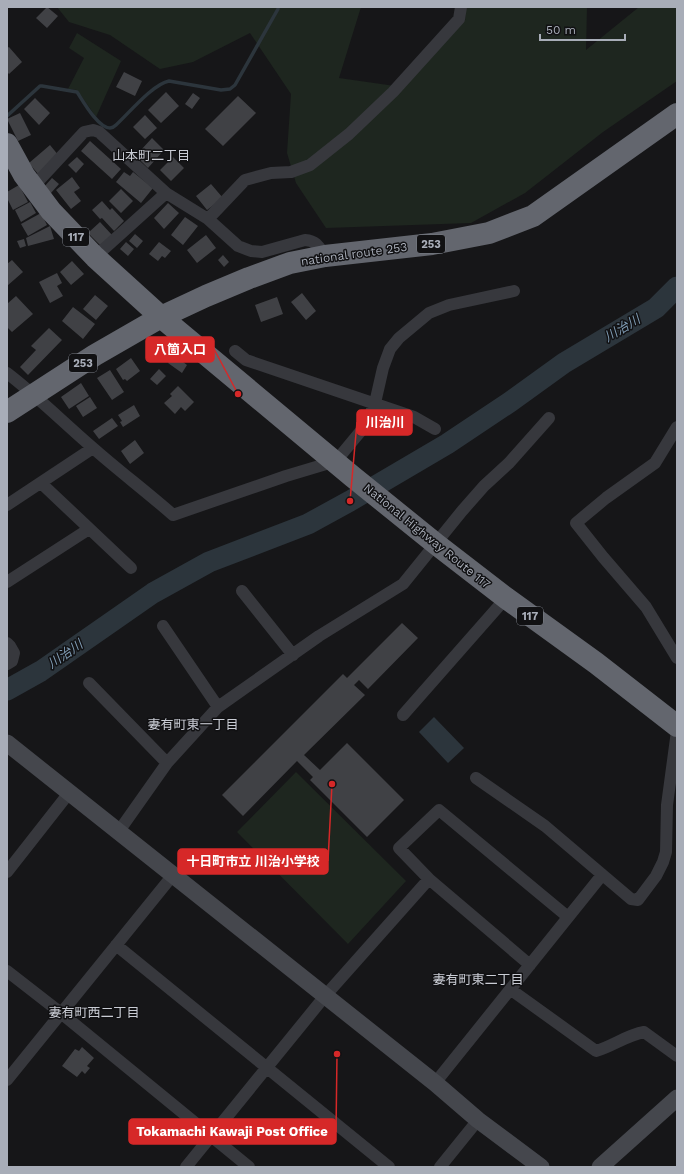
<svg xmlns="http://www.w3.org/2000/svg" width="684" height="1174" viewBox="0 0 684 1174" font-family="'Work Sans','Noto Sans JP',sans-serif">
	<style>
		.green { fill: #1e261f }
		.water { fill: #2c353c }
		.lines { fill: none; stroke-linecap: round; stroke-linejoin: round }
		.stream { stroke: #2c353c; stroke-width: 3.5 }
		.river { stroke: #2c353c; stroke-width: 21 }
		.building { fill: #404145 }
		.street { stroke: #37383d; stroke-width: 12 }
		.secondary { stroke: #45474d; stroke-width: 17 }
		.highway { stroke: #63666e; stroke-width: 22 }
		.labels { text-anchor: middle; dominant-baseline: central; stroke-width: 3; stroke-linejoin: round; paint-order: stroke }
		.shield { fill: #111113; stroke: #7b7e86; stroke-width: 1 }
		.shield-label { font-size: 11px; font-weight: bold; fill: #a8adb8 }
		.street-label { font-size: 12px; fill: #a8adb8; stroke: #111113 }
		.neighbourhood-label { font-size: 13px; fill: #c9ccd4; stroke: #111113 }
		.water-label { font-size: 13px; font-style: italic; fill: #7f9bb3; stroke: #111113 }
		.leader { fill: none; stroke: #d62828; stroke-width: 1.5 }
		.callout-dot { fill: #d62828; stroke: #111113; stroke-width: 1.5 }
		.callout { fill: #d62828; stroke: #d62828; stroke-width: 1.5 }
		.callout-label { font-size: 13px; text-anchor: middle; font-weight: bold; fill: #fff }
	</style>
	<rect width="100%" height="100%" fill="#161618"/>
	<path class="green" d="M57 7H361L339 78 395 86 465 20 466 7H587L586 50 639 7H677V81L603 132 525 193 471 223 326 228 296 183 287 153 291 94 250 33 193 62 160 69 110 35 69 22Z
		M77 33 121 61 96 117 77 90 68 89 84 58 69 48Z
		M296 772 406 881 348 944 237 832Z"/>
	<path class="water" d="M434 717 464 748 448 763 419 732Z"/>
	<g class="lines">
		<path class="stream" d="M7 116 40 86H42L77 92C83 101 98 128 110 128 112 128 115 126 116 125 129 113 153 84 169 81L221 90 230 89 235 85 278 9"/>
		<path class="river" d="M7 690 41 671 153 593 209 562 308 524 350 501 447 444 510 402 564 363 656 308 677 287"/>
	</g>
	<path class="building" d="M47 7 58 16 47 28 36 18Z
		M9 47 22 62 9 74 7 72V48Z
		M124 72 142 81 135 96 116 87Z
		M166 92 179 106 161 123 148 110Z
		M193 93 200 98 192 109 185 104Z
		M238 96 256 113 223 146 205 129Z
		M35 98 50 113 39 125 24 109Z
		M20 113 31 135 18 141 7 119Z
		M145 115 157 128 145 139 133 127Z
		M152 138 164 150 148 168 138 158 143 152 141 150Z
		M90 141 121 169 112 179 81 151Z
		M50 145 59 156 38 174 29 163Z
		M77 157 84 164 76 173 68 165Z
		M173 157 184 168 171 181 160 170Z
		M124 172 130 176 133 172 153 188 141 203 116 182Z
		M72 177 80 188 74 192 81 201 71 209 56 190Z
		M52 178 59 184 51 193 44 187Z
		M211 184 223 198 207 210 196 196Z
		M19 185 28 202 13 210 7 198V192Z
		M121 189 133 201 121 213 109 201Z
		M102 201 110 210 112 208 124 221 114 231 102 218 100 219 92 210Z
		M30 202 36 213 21 222 15 210Z
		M168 203 179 213 164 229 154 218Z
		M41 213 47 225 28 236 21 224Z
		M185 217 198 226 183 245 171 235Z
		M100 222 112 235 101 246 88 233Z
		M50 226 54 239 28 246 26 238Z
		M135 234 143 241 137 248 129 241Z
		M206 235 216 248 197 263 187 250Z
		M24 239 26 246 20 248 17 241Z
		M126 242 134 249 128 256 120 249Z
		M159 242 171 251 165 258 162 256 158 261 149 254Z
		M223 255 229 262 224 267 218 260Z
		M12 260 23 272 7 286V264Z
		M72 261 84 274 71 285 60 272Z
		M57 273 62 283 57 286 63 296 50 303 39 282Z
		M302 293 316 311 306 320 291 302Z
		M95 295 108 306 96 320 83 309Z
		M16 296 33 314 12 332 7 327V304Z
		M277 297 283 314 261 322 255 305Z
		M73 307 95 324 83 339 62 321Z
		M49 328 62 340 28 375 20 367 36 350 31 346Z
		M174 355 187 365 182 373 168 363Z
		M131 358 140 371 127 381 125 379 123 380 116 369Z
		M159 369 166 376 157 385 150 379Z
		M110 370 124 392 112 400 97 378Z
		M81 383 89 396 69 409 61 397Z
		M178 386 194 402 185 411 181 407 175 414 164 403 172 396 170 394Z
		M90 397 97 408 83 417 76 406Z
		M134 405 140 416 123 427 120 422 122 421 118 415Z
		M112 418 118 426 99 439 93 431Z
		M135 440 144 453 130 464 121 451Z
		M402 623 418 638 368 689 359 680 354 685 365 695 304 755 320 770 347 743 404 800 367 837 310 780 313 777 297 761 243 816 222 795 343 674 347 678Z
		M82 1047 94 1058 87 1066 90 1068 85 1074 82 1071 77 1077 62 1066 75 1049 79 1051Z"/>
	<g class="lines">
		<path class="street" d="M33 187 84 132 93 130 99 132 166 193
			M208 219 245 180 271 173 291 172 310 165 349 134 393 92 459 19 461 7
			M95 257 166 193 208 219 238 246 251 251 262 252 305 240C317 241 319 247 325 256
			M235 351 246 360 414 417 435 429
			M7 373C37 396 64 423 93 448 119 471 147 492 173 515L286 476 336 461 365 426 375 403 383 368 390 349 399 338 429 313 449 305 514 291
			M677 427 655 463 606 498 576 523 603 557 646 607 677 658
			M41 483 131 568
			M7 505 93 448
			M7 582 89 529
			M242 591 293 655
			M163 626 218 707
			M7 643 10 646 14 653 12 661 7 664
			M89 683 167 763
			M403 715 506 598
			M476 778 545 826 631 899 638 900 656 876 663 862 666 852 667 805 677 731
			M119 831 167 763 218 707 319 636 403 584 462 511 484 486 509 463 549 418
			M7 872 69 793
			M429 879 399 848 439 810 568 917
			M116 945 389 1167
			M7 971 61 1013 249 1167
			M510 989 596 1051C613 1046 627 1035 644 1032L677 1056
			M7 1080 173 875
			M435 1083 602 875
			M186 1167 325 996 429 879 530 965
			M440 1167 478 1120"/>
		<path class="secondary" d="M7 743 435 1083 478 1120 541 1167
			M600 1167 677 1098"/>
		<path class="highway" d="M7 144 24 175 51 211 95 257 161 317 353 477 436 544 506 598 596 663 677 726
			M7 412 95 355 161 317 206 296 249 278 290 263 325 256 432 244 489 233 533 216 677 114"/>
	</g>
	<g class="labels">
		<g class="shield">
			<rect x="63" y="228" width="26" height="18" rx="3"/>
			<rect x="417" y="235" width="28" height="18" rx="3"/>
			<rect x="69" y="354" width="28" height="18" rx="3"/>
			<rect x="517" y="607" width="26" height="18" rx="3"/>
		</g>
		<g class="shield-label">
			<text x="76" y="237">117</text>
			<text x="431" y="244">253</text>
			<text x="83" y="363">253</text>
			<text x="530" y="616">117</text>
		</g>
		<g class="street-label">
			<text transform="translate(354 254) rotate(-8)">national route 253</text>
			<text transform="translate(427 536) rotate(39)">National Highway Route 117</text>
		</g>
		<g class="neighbourhood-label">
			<text x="151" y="155">山本町二丁目</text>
			<text x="193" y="724">妻有町東一丁目</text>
			<text x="478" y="979">妻有町東二丁目</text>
			<text x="94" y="1012">妻有町西二丁目</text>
		</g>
		<g class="water-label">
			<text transform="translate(622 328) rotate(-31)">川治川</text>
			<text transform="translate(65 654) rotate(-35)">川治川</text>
		</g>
	</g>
	<path class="leader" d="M238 394L214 349M350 501L357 422M332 784L328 861M337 1054L336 1132"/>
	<g class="callout-dot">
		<circle cx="238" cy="394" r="4"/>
		<circle cx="350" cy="501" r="4"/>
		<circle cx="332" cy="784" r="4"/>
		<circle cx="337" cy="1054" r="4"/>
	</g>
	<g class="callout">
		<rect x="146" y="337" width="68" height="25" rx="4"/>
		<rect x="357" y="410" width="55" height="25" rx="4"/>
		<rect x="178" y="849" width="150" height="25" rx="4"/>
		<rect x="129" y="1119" width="207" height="25" rx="4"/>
	</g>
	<g class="callout-label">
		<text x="180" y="354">八箇入口</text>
		<text x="385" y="427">川治川</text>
		<text x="253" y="866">十日町市立 川治小学校</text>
		<text x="232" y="1136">Tokamachi Kawaji Post Office</text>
	</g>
	<rect width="684" height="1174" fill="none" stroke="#a8adb8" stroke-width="16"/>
	<path d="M540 34v6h85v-6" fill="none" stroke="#a8adb8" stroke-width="2"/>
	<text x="546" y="34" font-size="12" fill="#a8adb8" stroke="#111113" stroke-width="3" paint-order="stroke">50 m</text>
</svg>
